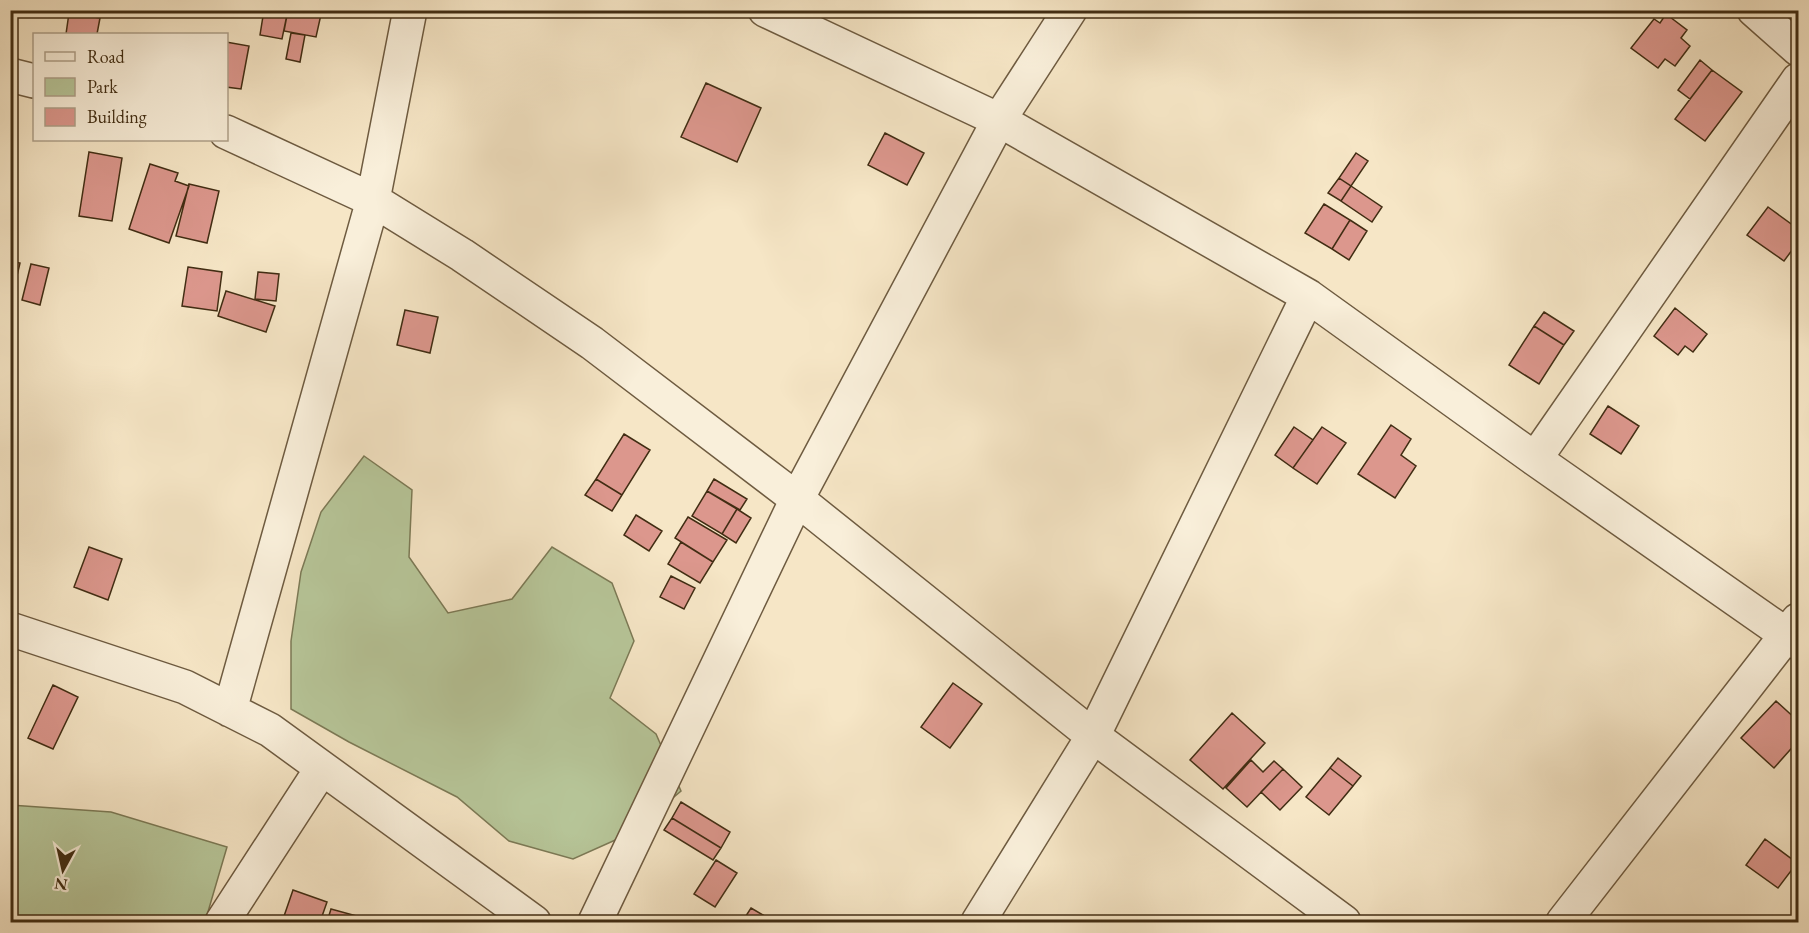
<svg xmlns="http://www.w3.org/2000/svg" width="1809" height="933" viewBox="0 0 1809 933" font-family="'EB Garamond',serif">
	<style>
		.green { fill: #b7c699; stroke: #7c7a56; stroke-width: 1.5 }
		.building { fill: #dc978d; stroke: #412d13; stroke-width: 1.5 }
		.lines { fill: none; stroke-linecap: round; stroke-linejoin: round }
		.minor-casing { stroke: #6e5b40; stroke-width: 36 }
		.minor { stroke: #f9efda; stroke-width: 33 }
	</style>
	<rect width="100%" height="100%" fill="#f6e6c6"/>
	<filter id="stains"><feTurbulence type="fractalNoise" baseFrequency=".00333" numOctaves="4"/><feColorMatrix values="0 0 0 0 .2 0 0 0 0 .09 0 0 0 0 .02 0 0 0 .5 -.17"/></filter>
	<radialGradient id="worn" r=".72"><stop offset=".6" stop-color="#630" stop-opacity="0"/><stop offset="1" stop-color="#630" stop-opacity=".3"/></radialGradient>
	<path class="green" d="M364 456 412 490 409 557 448 613 512 599 552 547 612 583 634 641 610 698 656 734 681 791 631 833 573 859 509 841 457 797 349 742 291 709V641L301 572 321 512Z
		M10 805 111 812 227 847 205 922H11Z"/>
	<path class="building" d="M264 10H288L282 39 260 35Z
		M288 10H322L316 37 284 31Z
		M69 13 100 18 97 34H66Z
		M1666 14 1687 30 1681 38 1690 46 1675 66 1665 59 1658 68 1631 48 1654 19 1660 23Z
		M291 33 305 35 300 62 286 59Z
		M226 42 249 46 241 89 226 87Z
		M1700 60 1712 70 1690 99 1678 90Z
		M1712 70 1742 92 1705 141 1675 119Z
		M706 83 761 108 737 162 681 137Z
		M885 133 924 153 907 185 868 165Z
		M89 152 122 158 112 221 79 216Z
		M1356 153 1368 161 1351 186 1339 178Z
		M150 164 178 173 175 181 189 186 169 243 129 229Z
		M1339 178 1351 186 1341 201 1328 193Z
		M189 184 219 191 207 243 176 236Z
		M1351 186 1382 207 1372 222 1341 201Z
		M1324 204 1350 220 1332 249 1305 233Z
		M1768 207 1798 229V242L1784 261 1747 235Z
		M1350 220 1367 231 1349 260 1332 249Z
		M10 261 20 263 12 297 10 296Z
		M31 264 49 268 40 305 22 300Z
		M188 267 222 272 217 311 182 306Z
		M258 272 279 274 276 301 255 299Z
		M226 291 275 306 266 332 218 316Z
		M1675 308 1707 334 1693 352 1685 346 1678 355 1654 336Z
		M405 310 438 317 430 353 397 345Z
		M1544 312 1574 331 1564 345 1534 326Z
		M1534 326 1564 345 1539 384 1509 365Z
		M1608 406 1639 426 1621 454 1590 434Z
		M1391 425 1411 439 1401 455 1416 466 1395 498 1358 474Z
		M1294 427 1313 440 1293 468 1275 455Z
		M1322 427 1346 443 1317 484 1293 468Z
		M624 434 650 450 622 495 596 479Z
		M596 479 622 495 612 511 585 495Z
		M714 479 747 499 740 510 707 491Z
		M707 491 737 509 722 534 692 516Z
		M737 509 751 518 736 543 722 534Z
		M636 515 662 531 649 551 624 535Z
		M688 517 727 540 713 562 675 538Z
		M681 542 713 562 700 583 668 564Z
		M89 547 122 559 108 600 74 587Z
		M671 576 695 588 684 609 660 597Z
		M953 683 982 704 950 748 921 727Z
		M53 685 78 697 53 749 28 738Z
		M1776 701 1798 721V741L1774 768 1741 738Z
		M1232 713 1265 743 1223 789 1190 760Z
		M1338 758 1361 776 1353 786 1330 768Z
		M1251 760 1263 772 1274 761 1283 769 1247 807 1226 788Z
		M1330 768 1353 786 1329 815 1306 797Z
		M1283 769 1302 787 1280 810 1261 792Z
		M681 802 730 832 721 848 672 818Z
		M672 818 721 848 713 860 664 830Z
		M1765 839 1797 863 1778 888 1746 865Z
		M716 860 737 873 715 907 694 894Z
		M293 890 327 902 320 922H282Z
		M751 908 770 919 768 922H742Z
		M331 909 364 918 363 922H327Z"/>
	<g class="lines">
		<defs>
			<path id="minor" d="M765 10 999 120 1308 296 1535 459 1798 643
				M1754 10 1798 49
				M10 75 34 81
				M226 132 373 200 462 255 592 343 797 499 1093 736 1344 922
				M1535 459 1798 80
				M10 629 185 687 270 730 534 922
				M230 710 373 200 410 10
				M222 922 322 768
				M595 922 797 499 999 120 1070 10
				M978 922 1093 736 1308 296
				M1563 922 1798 620"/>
		</defs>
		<use href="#minor" class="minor-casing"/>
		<use href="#minor" class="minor"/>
	</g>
	<rect width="1809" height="933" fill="none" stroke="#f6e6c6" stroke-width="36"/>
	<rect x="12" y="12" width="1785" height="909" fill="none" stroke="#412d13" stroke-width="3"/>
	<rect x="18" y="18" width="1773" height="897" fill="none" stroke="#412d13" stroke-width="1.5"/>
	<rect x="33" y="33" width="195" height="108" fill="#f9efda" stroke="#afa18a" stroke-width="1.5"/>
	<rect x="45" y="52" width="30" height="9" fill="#f9efda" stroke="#afa18a" stroke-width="1.5"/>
	<text x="87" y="63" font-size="18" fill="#412d13">Road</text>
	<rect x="45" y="78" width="30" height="18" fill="#b7c699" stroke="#afa18a" stroke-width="1.5"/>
	<text x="87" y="93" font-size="18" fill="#412d13">Park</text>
	<rect x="45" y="108" width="30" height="18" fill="#dc978d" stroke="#afa18a" stroke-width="1.5"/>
	<text x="87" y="123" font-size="18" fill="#412d13">Building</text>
	<g transform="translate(63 870) rotate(188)" stroke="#f9efda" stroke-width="4.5" paint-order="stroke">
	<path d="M0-4.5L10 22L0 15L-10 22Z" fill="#412d13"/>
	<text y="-9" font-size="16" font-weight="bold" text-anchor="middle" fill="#412d13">N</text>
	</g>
	<rect width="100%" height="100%" filter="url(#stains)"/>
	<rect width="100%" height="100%" fill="url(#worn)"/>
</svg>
